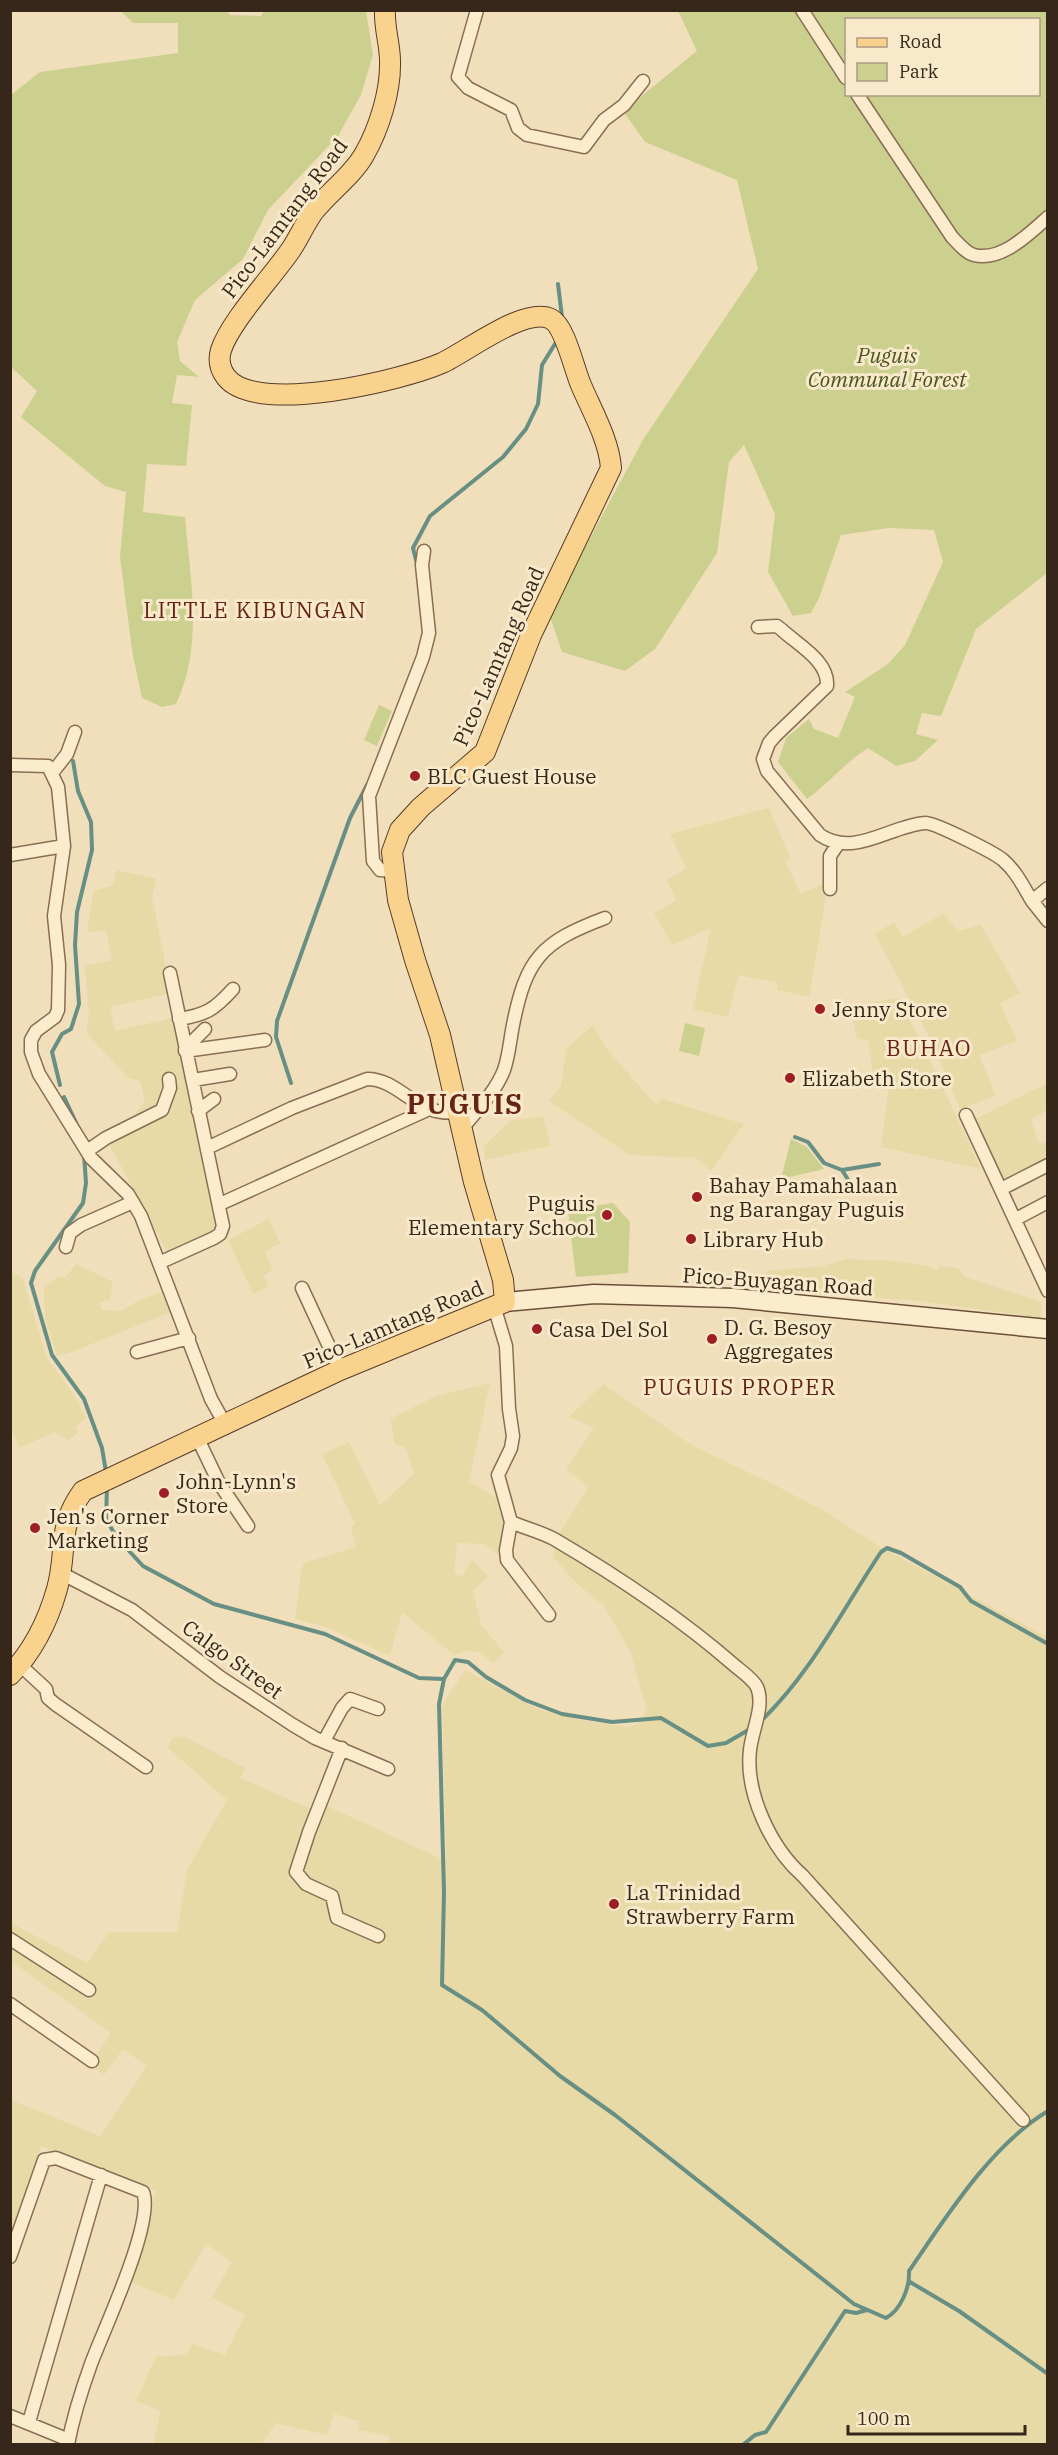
<svg xmlns="http://www.w3.org/2000/svg" width="1058" height="2455" viewBox="0 0 1058 2455" font-family="'IBM Plex Serif',serif">
	<style>
		.farmland { fill: #e8daa7 }
		.green { fill: #cbd08e; fill-rule: evenodd }
		.lines { fill: none; stroke-linecap: round; stroke-linejoin: round }
		.stream { stroke: #678f84; stroke-width: 4 }
		.minor-casing { stroke: #8a6e53; stroke-width: 15 }
		.secondary-casing { stroke: #6b4f37; stroke-width: 21 }
		.primary-casing { stroke: #563c29; stroke-width: 22 }
		.minor { stroke: #fcecce; stroke-width: 12 }
		.secondary { stroke: #fcecce; stroke-width: 18 }
		.primary { stroke: #f9d38e; stroke-width: 20 }
		.poi-dot { fill: #9e1e25; stroke: #f8e9cb; stroke-width: 2 }
		.labels { text-anchor: middle; dominant-baseline: central; stroke-width: 6; stroke-linejoin: round; paint-order: stroke }
		.street-label { font-size: 21px; fill: #37271a; stroke: #f8e9cb }
		.park-label { font-size: 21px; font-style: italic; fill: #4a551f; stroke: #f8e9cb }
		.poi-label { font-size: 21px; fill: #37271a; stroke: #f8e9cb; text-anchor: start }
		.neighbourhood-label { font-size: 22px; letter-spacing: 1.5px; fill: #672316; stroke: #f8e9cb }
		.district-label { font-size: 27px; font-weight: bold; letter-spacing: 1.5px; fill: #672316; stroke: #f8e9cb }
	</style>
	<rect width="100%" height="100%" fill="#f1dfbb"/>
	<path class="farmland" d="M769 808 790 858 785 861 801 894 829 881 809 997 777 990V983L739 975 728 1017 693 1009 711 928 672 945 654 913 676 900 667 880 686 868 670 834Z
		M117 870 156 879 152 897 171 993 110 1007 115 1031 176 1017 222 1227 171 1259 110 1146 145 1101 140 1081 128 1078 86 1032 89 1016 85 966 112 960 106 931 89 932 88 923 94 891 113 885Z
		M944 913 958 931 981 925 1020 993 1000 1003 1017 1041 979 1055 996 1096 960 1109 931 1040 875 934 894 922 903 937Z
		M897 998 921 1041 981 1169 881 1147 890 1078 874 1080 868 1040 857 1039 849 1006Z
		M593 1025 607 1049 656 1105 662 1099 744 1124 711 1171 696 1158 630 1155 549 1101 561 1086 566 1049Z
		M1046 1084 1047 1110 1031 1120 1039 1144 1047 1142V1169L1003 1189 969 1122Z
		M543 1116 550 1146 485 1160 484 1146 510 1121Z
		M269 1219 280 1243 265 1251 272 1270 264 1276 268 1287 253 1294 228 1240Z
		M846 1259 896 1261 927 1266 937 1270 940 1266 958 1268 965 1277 1041 1302V1318L920 1301 764 1290 766 1271 823 1266Z
		M76 1264 113 1282 110 1300 100 1302 101 1310 121 1311 141 1299 166 1290 176 1310 72 1352 57 1356 45 1318 44 1288 59 1276 65 1278Z
		M11 1271 23 1279 47 1358 72 1392 86 1417 75 1428 79 1432 68 1441 55 1432 19 1448 11 1427Z
		M490 1383 469 1481 501 1501 513 1530 503 1558 484 1544 457 1543 454 1573 462 1577 472 1559 488 1577 473 1590 481 1625 504 1652 493 1663 480 1652 465 1651 454 1655 402 1612 390 1656 326 1627 295 1619 301 1573 304 1563 356 1547 351 1527 355 1524 322 1454 349 1442 380 1505 414 1474 406 1448 395 1444 390 1419 436 1396Z
		M603 1384 693 1446 775 1485 826 1512 879 1546 1047 1637V2444H388L390 2436 358 2430 359 2421 334 2414 327 2435 276 2423 262 2443 264 2444H154L160 2411 136 2401 156 2356 186 2355 192 2344 225 2355 245 2315 212 2297 232 2262 206 2244 174 2300 128 2281 156 2191 41 2146 11 2237V2100L100 2136 147 2066 123 2049 104 2075 90 2064 111 2033 11 1961V1923L87 1963 109 1932H177L187 1870 227 1800 168 1748 172 1738 183 1736 245 1768 240 1778 316 1811 321 1803 446 1861 442 1705 465 1670 540 1710 581 1720 628 1727 637 1724 647 1711 631 1653 604 1606 576 1583 553 1557 558 1535 589 1487 566 1469 594 1428 569 1417Z"/>
	<path class="green" d="M226 10 230 15 261 16 264 11H366L373 55 361 95 338 136 268 210 243 259 195 300 177 342 180 361 199 377 177 375 172 403 192 405 186 466 147 464 143 512 185 517C190 579 204 645 176 704L162 707 142 698 132 650 120 557 126 492 105 486 21 417 37 391 11 367V95L40 72 178 53V23H133L121 11Z
		M678 11H1047V573L976 629 941 716 922 713 916 734 938 740 915 761 896 766 868 748C846 762 829 783 807 799L778 762 786 738 809 719 814 729 838 738 855 697 845 692 888 664 905 645 943 562 934 530 889 528 841 535 819 598 811 613 793 616 768 572 775 514 744 445 729 462 717 553 655 649 625 671 562 652 549 614 644 438 758 269 737 180 645 142 623 111 697 51ZM846 20H1038V94H846Z
		M379 705 392 711 377 746 364 740Z
		M685 1023 705 1028 699 1056 679 1051Z
		M791 1139 807 1147 824 1169 781 1179Z
		M613 1203 630 1222 628 1273 576 1277 568 1210Z"/>
	<g class="lines">
		<path class="stream" d="M558 284 562 317
			M417 564 413 548 430 516 503 457 526 429 538 404 542 365 558 339
			M291 1083 276 1037 277 1021 350 818 367 785
			M60 1085 52 1052 62 1034 71 1029 79 1004 75 945 77 912 92 850 91 822 78 791 73 761
			M64 1097 79 1129
			M795 1137 808 1142 824 1163 842 1170 855 1191
			M84 1154 86 1183 83 1203 35 1271 31 1283 52 1355 84 1399 102 1448 106 1472
			M842 1170 879 1164
			M107 1486 106 1519 117 1538 143 1566 214 1604 325 1634 419 1678 443 1679
			M761 1721C811 1673 843 1609 881 1552L887 1548 901 1553 960 1587 971 1601 1048 1644
			M750 1729 726 1743 708 1746 661 1718 612 1722 562 1714 525 1700 486 1677 468 1662 455 1660 444 1679 439 1704 444 1892 442 1985 482 2010 560 2076 615 2115 854 2304 886 2318C901 2310 910 2287 909 2271 946 2217 991 2145 1048 2111
			M910 2282 959 2311 1048 2374
			M744 2444 755 2435 766 2432 845 2311 856 2313 867 2310"/>
		<defs>
			<path id="minor" d="M477 10 458 77 468 88 511 110 518 128 527 135 584 147 604 120 624 105 643 81
				M802 10 846 78
				M857 94 952 237C958 243 966 253 974 255 1001 262 1029 234 1048 217
				M758 627 777 626 782 630C798 645 829 661 827 686L775 736 769 743 763 759 767 771 820 835C854 858 889 826 925 823 934 822 995 853 1003 860 1016 871 1023 886 1032 901L1048 888
				M10 765 48 766 58 787 64 846 54 916 59 965 58 1010 55 1017 36 1031 31 1040V1052L39 1074 91 1158 128 1194 141 1216 211 1399 225 1424
				M53 772 67 754 75 732
				M10 855 64 846
				M394 871 380 870 373 861 369 796 423 657 429 633 422 565 424 551
				M830 889V856L838 844
				M1032 901 1048 921
				M179 1019C206 1015 215 1009 233 989
				M185 1049 205 1029
				M185 1051 265 1040
				M193 1080 230 1074
				M198 1111 214 1099
				M966 1115 1048 1291
				M461 1130C476 1111 495 1093 504 1070 509 1056 510 1040 513 1025 526 959 541 942 605 918
				M207 1148 292 1108 367 1079C401 1079 416 1118 458 1112
				M87 1151 106 1138 162 1110 170 1088 169 1079
				M1001 1189 1048 1165
				M220 1204 427 1110
				M1016 1219 1048 1202
				M66 1247 70 1233 81 1225 133 1202
				M161 1262 214 1238 220 1234 223 1226 170 973
				M302 1288 340 1370
				M494 1306 506 1346 509 1409 513 1436 511 1448 498 1475 511 1522 506 1550 507 1560 549 1615
				M137 1352 189 1338
				M198 1439 219 1483 248 1526
				M511 1522C525 1528 541 1532 554 1539 617 1576 679 1617 734 1665 741 1671 753 1679 757 1687 765 1706 752 1730 750 1750 745 1793 771 1848 803 1876L1023 2120
				M59 1572 132 1610 220 1677 293 1725 315 1738 388 1769
				M20 1665 46 1689 48 1698 55 1704 146 1767
				M324 1741 342 1708 350 1699 378 1709
				M342 1748 309 1832 296 1872 306 1884 332 1896 337 1918 378 1936
				M10 1939 89 1990
				M10 2004 92 2061
				M10 2257 44 2160 56 2158 143 2192C155 2222 103 2331 91 2364 82 2389 73 2418 68 2444
				M10 2416 69 2440
				M29 2422 101 2175"/>
			<path id="secondary" d="M505 1302 594 1294 733 1298 1048 1329"/>
			<path id="primary" d="M10 1675C33 1651 48 1621 57 1589 68 1550 56 1528 83 1491L340 1370 505 1302 503 1280 474 1182 440 1035 415 960 398 900 392 852 400 830 421 807 485 752 531 635 611 468C609 440 592 411 581 385 574 369 565 326 551 319 525 306 468 351 442 363 403 380 256 416 226 377 220 369 218 360 221 350 230 322 272 277 290 251 299 238 305 223 314 211 329 192 352 176 364 155 379 129 391 91 390 61 390 44 384 28 385 10"/>
		</defs>
		<use href="#minor" class="minor-casing"/>
		<use href="#secondary" class="secondary-casing"/>
		<use href="#primary" class="primary-casing"/>
		<use href="#minor" class="minor"/>
		<use href="#secondary" class="secondary"/>
		<use href="#primary" class="primary"/>
	</g>
	<g class="poi-dot">
		<circle cx="415" cy="776" r="6"/>
		<circle cx="820" cy="1009" r="6"/>
		<circle cx="790" cy="1078" r="6"/>
		<circle cx="697" cy="1197" r="6"/>
		<circle cx="607" cy="1215" r="6"/>
		<circle cx="691" cy="1239" r="6"/>
		<circle cx="537" cy="1329" r="6"/>
		<circle cx="712" cy="1339" r="6"/>
		<circle cx="164" cy="1493" r="6"/>
		<circle cx="35" cy="1528" r="6"/>
		<circle cx="614" cy="1904" r="6"/>
	</g>
	<g class="labels">
		<g class="street-label">
			<text transform="translate(284 218) rotate(-53)">Pico-Lamtang Road</text>
			<text transform="translate(498 656) rotate(-66)">Pico-Lamtang Road</text>
			<text transform="translate(778 1281) rotate(4)">Pico-Buyagan Road</text>
			<text transform="translate(393 1324) rotate(-23)">Pico-Lamtang Road</text>
			<text transform="translate(233 1659) rotate(36)">Calgo Street</text>
		</g>
		<g class="park-label">
			<text x="887" y="355">Puguis<tspan x="887" dy="24">Communal Forest</tspan></text>
		</g>
		<g class="poi-label">
			<text x="427" y="776">BLC Guest House</text>
			<text x="832" y="1009">Jenny Store</text>
			<text x="802" y="1078">Elizabeth Store</text>
			<text x="709" y="1185">Bahay Pamahalaan<tspan x="709" dy="24">ng Barangay Puguis</tspan></text>
			<text x="595" y="1203" text-anchor="end">Puguis<tspan x="595" dy="24">Elementary School</tspan></text>
			<text x="703" y="1239">Library Hub</text>
			<text x="724" y="1327">D. G. Besoy<tspan x="724" dy="24">Aggregates</tspan></text>
			<text x="549" y="1329">Casa Del Sol</text>
			<text x="176" y="1481">John-Lynn's<tspan x="176" dy="24">Store</tspan></text>
			<text x="47" y="1516">Jen's Corner<tspan x="47" dy="24">Marketing</tspan></text>
			<text x="626" y="1892">La Trinidad<tspan x="626" dy="24">Strawberry Farm</tspan></text>
		</g>
		<g class="neighbourhood-label">
			<text x="255" y="609">LITTLE KIBUNGAN</text>
			<text x="929" y="1047">BUHAO</text>
			<text x="740" y="1386">PUGUIS PROPER</text>
		</g>
		<g class="district-label">
			<text x="465" y="1103">PUGUIS</text>
		</g>
	</g>
	<rect width="1058" height="2455" fill="none" stroke="#37271a" stroke-width="24"/>
	<rect x="845" y="18" width="195" height="78" fill="#f8e9cb" stroke="#ab9b84" stroke-width="1.5"/>
	<rect x="857" y="38" width="30" height="9" fill="#f9d38e" stroke="#ab9b84" stroke-width="1.5"/>
	<text x="899" y="48" font-size="18" fill="#37271a">Road</text>
	<rect x="857" y="63" width="30" height="18" fill="#cbd08e" stroke="#ab9b84" stroke-width="1.5"/>
	<text x="899" y="78" font-size="18" fill="#37271a">Park</text>
	<path d="M848 2425v9h177v-9" fill="none" stroke="#37271a" stroke-width="3"/>
	<text x="857" y="2425" font-size="18" fill="#37271a" stroke="#f8e9cb" stroke-width="4.5" paint-order="stroke">100 m</text>
</svg>
